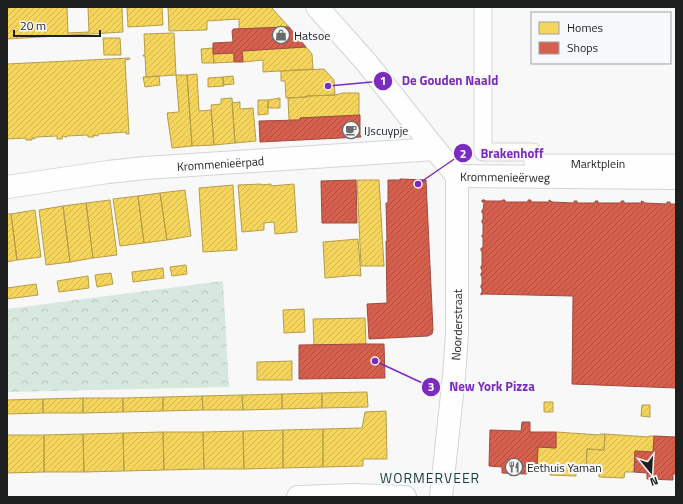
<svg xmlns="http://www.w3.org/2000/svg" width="683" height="504" viewBox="0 0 683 504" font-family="'Titillium Web',sans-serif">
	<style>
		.park { fill: url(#park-crowns) }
		.homes { fill: url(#homes-hatch); stroke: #b59e4a }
		.shops { fill: url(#shops-hatch); stroke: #9f4c3f }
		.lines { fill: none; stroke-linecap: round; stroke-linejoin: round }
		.pedestrian-casing { stroke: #d4d4d4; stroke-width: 19 }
		.minor-casing { stroke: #d4d4d4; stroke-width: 24 }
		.tertiary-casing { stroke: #d4d4d4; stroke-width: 24 }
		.pedestrian { stroke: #fefefe; stroke-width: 17 }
		.minor { stroke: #fefefe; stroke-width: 22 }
		.tertiary { stroke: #fefefe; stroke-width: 22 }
		.labels { text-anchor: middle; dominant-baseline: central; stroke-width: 4; stroke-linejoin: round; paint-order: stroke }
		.poi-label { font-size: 12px; fill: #1e1f1f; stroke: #f7f8fa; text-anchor: start }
		.street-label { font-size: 12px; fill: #1e1f1f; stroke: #f7f8fa }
		.quarter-label { font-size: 14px; letter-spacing: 1px; fill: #1a3c3f; stroke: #f7f8fa }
		.leader { fill: none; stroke: #7b2cbf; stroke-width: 1.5 }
		.callout-dot { fill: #7b2cbf; stroke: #f7f8fa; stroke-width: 1.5 }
		.mark-label { font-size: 12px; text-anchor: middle; font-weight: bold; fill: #fff }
		.callout-label { font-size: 13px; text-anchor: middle; font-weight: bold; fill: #7b2cbf; stroke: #f7f8fa; stroke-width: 4; stroke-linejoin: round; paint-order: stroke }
	</style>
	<defs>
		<pattern id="park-crowns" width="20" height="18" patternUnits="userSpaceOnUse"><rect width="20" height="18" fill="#d7e8df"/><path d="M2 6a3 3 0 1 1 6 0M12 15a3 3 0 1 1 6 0" fill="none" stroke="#b8c7bf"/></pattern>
		<pattern id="homes-hatch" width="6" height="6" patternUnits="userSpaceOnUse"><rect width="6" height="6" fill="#f6d55c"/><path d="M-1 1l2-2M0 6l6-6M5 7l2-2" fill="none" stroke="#d2b650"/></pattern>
		<pattern id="shops-hatch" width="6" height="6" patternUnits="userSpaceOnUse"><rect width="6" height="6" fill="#d6604d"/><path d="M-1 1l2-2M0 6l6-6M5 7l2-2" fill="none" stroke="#ad4f3f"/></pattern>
	</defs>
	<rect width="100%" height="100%" fill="#f8f8f9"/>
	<path class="park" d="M223 281 229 387 7 392V309Z"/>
	<path class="homes" d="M7 7H67L68 33 89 32 88 7H122L123 32 7 39Z
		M127 7H162L163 25 128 27Z
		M168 7H271L289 27 239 29V19L207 21V30L169 31Z
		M174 33 176 75 146 77 145 56H143V55H145L144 34Z
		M103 38H120L121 55H104Z
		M296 47H306L312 54 313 69 263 72V60L243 62 242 51Z
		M213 48 214 63H202L201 49Z
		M234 53V62L214 63 213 54Z
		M130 58V59L125 60 129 134H126V132L98 134V136L93 135 94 137H88V135L67 136V137H65L64 136H63L62 139H57V136L36 137V138L33 139V137L32 138V140H26V138L7 139V64Z
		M324 69 334 80 335 95 307 96V97L286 98 285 81H281V71Z
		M197 74 199 111 211 110 214 145 192 146 187 75Z
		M176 75H187L192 146 172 148 167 113 179 112Z
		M159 76 160 85 145 87 143 77Z
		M233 76 234 84 223 85V77Z
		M223 77 224 86 208 87V78Z
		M343 93H359V114L360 115 300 118V120H289L288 98 307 97V96L335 95Z
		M232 98 235 143 214 145 211 105 221 104V99Z
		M280 98V108H268V100Z
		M258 100H268V114L258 115Z
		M240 102V109L253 108 256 141 235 143 232 103Z
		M357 180H379L384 266H361Z
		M261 184V185L271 184V186L294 184 297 232 275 234 274 222 264 223V230L242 232 238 185Z
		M233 185 237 250 203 252 199 188Z
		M185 190 191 236 167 240 160 193Z
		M160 193 167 240 144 243 138 196Z
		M138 196 144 243 120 246 113 199Z
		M110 200 117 255 93 258 86 203Z
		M86 203 93 258 70 262 63 206Z
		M63 206 70 262 46 265 39 210Z
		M35 210 41 257 17 260 11 214Z
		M7 214H11L17 260 7 262Z
		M358 239 361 276H359V275L325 278 323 242Z
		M186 265 187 274 172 276 170 267Z
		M163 268 164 278 133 282 132 272Z
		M111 273 113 284 97 287 95 275Z
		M88 276 89 288 59 292 57 281Z
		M36 284 38 295 7 299V288Z
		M304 309 305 332 284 333 283 310Z
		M365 318 366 344 314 345 313 319Z
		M292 361V380H257V362Z
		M367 392 368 407 322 408V393Z
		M322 393V408L282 409V394Z
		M282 394V409L243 410 242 395Z
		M242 395 243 410H203L202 396Z
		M202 396 203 410 163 411V397Z
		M163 397V411L123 412V398Z
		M83 398H123V412L83 413Z
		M83 398V413H43V399Z
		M43 399V413L7 414V400Z
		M544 402H553V412H544Z
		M642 405H650V417L641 416Z
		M386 411 387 459H363V466L323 467V429L362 428 365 412Z
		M323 429V467L283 468V430Z
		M283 430V468L244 469 243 431Z
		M243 431 244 469H204L203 432Z
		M163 432 164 470 124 471 123 433Z
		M163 432H203L204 469 164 470Z
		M556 432 600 435V434H605L604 450 587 449 586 471 576 470V476L550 475V469L537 468 538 447 556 448Z
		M123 433 124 471 84 472 83 434Z
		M83 434 84 472H44V435Z
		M605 434 649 437V436H654L653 452 635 451 634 472H625L624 478 599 477V471H586L587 449 604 450Z
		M7 435H44V472L7 473Z"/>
	<path class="shops" d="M289 27 306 47 242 51 243 62H234V53L213 54V43L233 42 232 31H233V29Z
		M360 115V135L361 137 260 142 259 121 300 120V118Z
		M400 179 426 180 433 330 432 334 428 336 369 339 367 304 387 303 386 241H387L386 203H388V180H400Z
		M356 180 357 223H322L321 181Z
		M482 200H485V201H502V200H505V202H528V200H531V202H549V200L551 201 552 202 574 203V201H577V203H595V201H598V203H621V201H624V203H642L641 201 644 202V203L667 204V202H670V204H676V388L572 384 573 296 483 294 481 295V293H482V288H481V285H482V276H481V273H482V269H481V266H482V251H481V248H483V237H482V235H483V223H482V220H483V213H482V210H483L484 202H482Z
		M366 344H384L385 378 299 379V345Z
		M522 422H530V432H556V448L538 447 537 468H528L527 474 502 473V467L489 466 490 430 521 431Z
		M654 436 675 437V438H676V474H673V480L647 479V473L634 472 635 451 653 452Z"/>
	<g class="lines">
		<defs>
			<g id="pedestrian">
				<path id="s1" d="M483 7V152H533V163H676"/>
			</g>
			<g id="minor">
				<path d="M317 7 366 62 435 149 457 176"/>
				<path id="s2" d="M457 176 676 178"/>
				<path id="s3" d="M7 187 108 172 145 168 435 149"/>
				<path id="s4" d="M441 497 454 376 457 334V176"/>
			</g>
			<path id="tertiary" d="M298 497 354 495 405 497"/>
		</defs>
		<use href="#pedestrian" class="pedestrian-casing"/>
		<use href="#minor" class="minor-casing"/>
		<use href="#tertiary" class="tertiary-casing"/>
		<use href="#pedestrian" class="pedestrian"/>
		<use href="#minor" class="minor"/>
		<use href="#tertiary" class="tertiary"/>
	</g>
	<defs>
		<symbol id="shop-ring" viewBox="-11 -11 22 22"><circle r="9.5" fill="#f7f8fa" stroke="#6a6b6b" stroke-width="1.5"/><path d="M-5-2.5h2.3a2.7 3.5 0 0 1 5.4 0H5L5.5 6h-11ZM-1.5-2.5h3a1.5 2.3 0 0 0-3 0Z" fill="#6a6b6b"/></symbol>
		<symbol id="cafe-ring" viewBox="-11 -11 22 22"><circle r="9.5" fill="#f7f8fa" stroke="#6a6b6b" stroke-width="1.5"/><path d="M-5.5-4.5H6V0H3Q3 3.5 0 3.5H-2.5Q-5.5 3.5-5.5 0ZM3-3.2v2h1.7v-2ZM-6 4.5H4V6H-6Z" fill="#6a6b6b"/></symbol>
		<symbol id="restaurant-ring" viewBox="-11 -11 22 22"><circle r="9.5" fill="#f7f8fa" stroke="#6a6b6b" stroke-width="1.5"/><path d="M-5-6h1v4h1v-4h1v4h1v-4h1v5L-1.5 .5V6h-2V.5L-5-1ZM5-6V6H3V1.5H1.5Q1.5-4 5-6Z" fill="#6a6b6b"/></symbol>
	</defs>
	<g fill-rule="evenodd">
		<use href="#shop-ring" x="271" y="25" width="20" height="20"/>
		<use href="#cafe-ring" x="341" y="120" width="20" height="20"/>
		<use href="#restaurant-ring" x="504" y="457" width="20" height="20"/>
	</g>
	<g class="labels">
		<g class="poi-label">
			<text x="294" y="35">Hatsoe</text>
			<text x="364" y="130">IJscuypje</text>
			<text x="527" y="467">Eethuis Yaman</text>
		</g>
		<g class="street-label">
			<text stroke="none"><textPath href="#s3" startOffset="215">Krommenieërpad</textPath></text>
			<text stroke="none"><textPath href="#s1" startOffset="271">Marktplein</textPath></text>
			<text stroke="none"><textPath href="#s2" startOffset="48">Krommenieërweg</textPath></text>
			<text stroke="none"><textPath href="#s4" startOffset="173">Noorderstraat</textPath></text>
		</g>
		<g class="quarter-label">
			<text x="430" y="477">WORMERVEER</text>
		</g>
	</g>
	<path class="leader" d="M328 86L383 81M418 184L463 153M375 361L431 387"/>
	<g class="callout-dot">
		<circle cx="328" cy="86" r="4"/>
		<circle cx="418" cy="184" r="4"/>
		<circle cx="375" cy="361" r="4"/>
		<circle cx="383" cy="81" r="10"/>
		<circle cx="463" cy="153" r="10"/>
		<circle cx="431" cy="387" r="10"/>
	</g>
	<g class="mark-label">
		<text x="383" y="85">1</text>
		<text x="463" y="158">2</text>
		<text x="431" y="391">3</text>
	</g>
	<g class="callout-label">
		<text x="450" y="85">De Gouden Naald</text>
		<text x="512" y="158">Brakenhoff</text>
		<text x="492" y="391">New York Pizza</text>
	</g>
	<rect width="683" height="504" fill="none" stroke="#1e1f1f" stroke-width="16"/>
	<rect x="531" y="12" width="140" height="52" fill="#f7f8fa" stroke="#a0a1a2"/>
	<rect x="539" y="22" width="20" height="12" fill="#f6d55c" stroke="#a0a1a2"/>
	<text x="567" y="32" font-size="12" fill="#1e1f1f">Homes</text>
	<rect x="539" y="42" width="20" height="12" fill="#d6604d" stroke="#a0a1a2"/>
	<text x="567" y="52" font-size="12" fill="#1e1f1f">Shops</text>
	<g transform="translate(651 472) rotate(162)" stroke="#f7f8fa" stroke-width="3" paint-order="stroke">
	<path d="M0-3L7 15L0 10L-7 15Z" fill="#1e1f1f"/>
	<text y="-6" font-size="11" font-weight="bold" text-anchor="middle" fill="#1e1f1f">N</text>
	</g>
	<path d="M14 30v6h86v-6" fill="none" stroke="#1e1f1f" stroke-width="2"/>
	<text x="20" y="30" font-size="12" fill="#1e1f1f" stroke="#f7f8fa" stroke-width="3" paint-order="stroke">20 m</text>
</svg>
